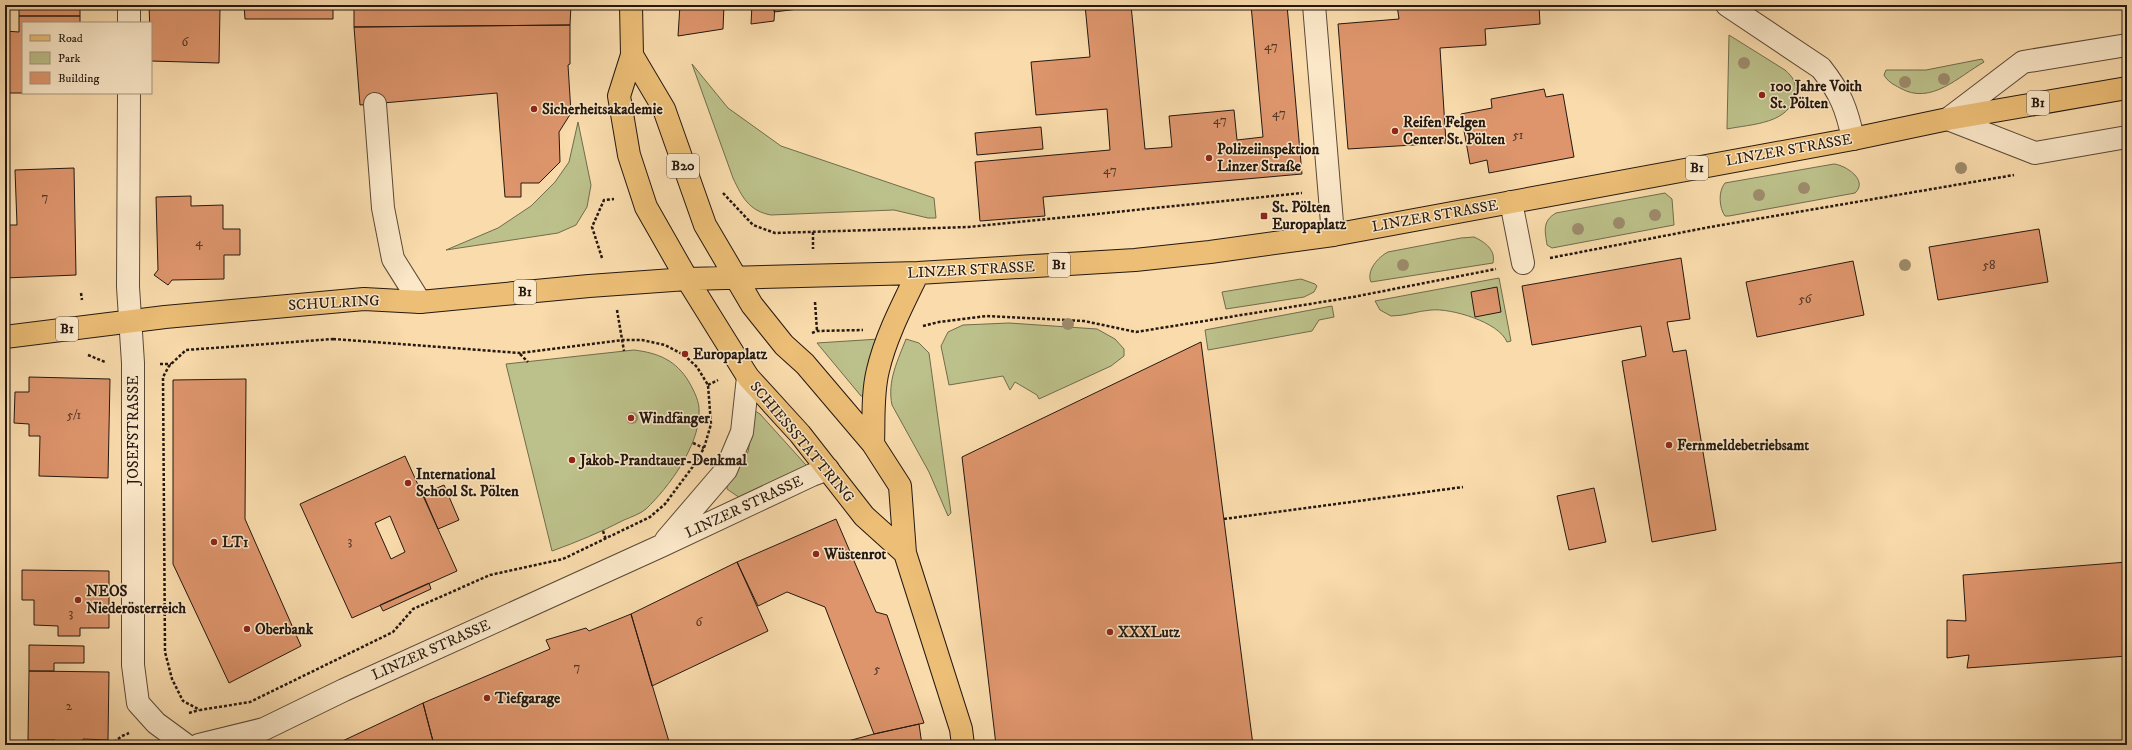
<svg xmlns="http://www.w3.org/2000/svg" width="2132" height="750" viewBox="0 0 2132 750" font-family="'IM FELL DW Pica',serif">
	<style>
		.green { fill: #bcc08a; stroke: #706c4d }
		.building { fill: #de956c; stroke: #251810; fill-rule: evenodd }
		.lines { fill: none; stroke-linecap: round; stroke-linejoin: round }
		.minor-casing { stroke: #5a4937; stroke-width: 24 }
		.major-casing { stroke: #251810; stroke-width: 24 }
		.path { stroke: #251810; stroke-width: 2.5; stroke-dasharray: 3 2; stroke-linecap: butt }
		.minor { stroke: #fbe8c9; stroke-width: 22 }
		.major { stroke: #ecbe76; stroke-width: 22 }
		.tree { fill: #9d8b6b }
		.poi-dot { fill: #8f2418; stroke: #fbe8c9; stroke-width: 1.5 }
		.labels { text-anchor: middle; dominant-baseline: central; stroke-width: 3; stroke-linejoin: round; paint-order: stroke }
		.number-label { font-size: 13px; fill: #533727 }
		.shield { fill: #fbe8c9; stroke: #655648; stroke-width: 1 }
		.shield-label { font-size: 14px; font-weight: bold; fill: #251810 }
		.poi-label { font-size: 15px; font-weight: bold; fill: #251810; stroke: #fbe8c9; text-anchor: start }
		.street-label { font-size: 15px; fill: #251810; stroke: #fbe8c9 }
	</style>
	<rect width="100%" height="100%" fill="#f9dbac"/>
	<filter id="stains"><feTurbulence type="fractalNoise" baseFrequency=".005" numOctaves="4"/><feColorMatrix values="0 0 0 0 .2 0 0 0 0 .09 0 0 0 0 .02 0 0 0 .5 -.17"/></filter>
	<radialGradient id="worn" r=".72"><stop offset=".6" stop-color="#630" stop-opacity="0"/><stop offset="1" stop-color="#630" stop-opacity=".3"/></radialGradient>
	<path class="green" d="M1729 35 1785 70C1793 77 1797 83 1795 94 1790 124 1752 124 1727 129Z
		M1982 59 1984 62C1959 76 1931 106 1900 88 1894 85 1887 81 1884 75L1886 70H1926Z
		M692 64 728 108 781 146 934 198 936 218H928L894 210 771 215C749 211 742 197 733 178Z
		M578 122 591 185 587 207 576 225 558 233 446 250 498 228 531 206 555 182 569 162Z
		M1834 164C1845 165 1869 180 1855 193L1729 216H1725C1719 208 1718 191 1725 183Z
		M1665 193 1672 199 1674 225 1552 248 1547 245C1545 231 1542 221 1556 213Z
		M1474 237C1485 242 1496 250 1493 263L1371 282C1366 271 1378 257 1388 252L1461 238Z
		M1499 278 1511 341 1507 342C1499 322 1451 308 1431 310 1417 311 1405 316 1391 316L1380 310 1375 301Z
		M1301 279 1315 284 1317 286 1314 292 1304 297 1226 309 1222 292Z
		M1332 306 1334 317 1319 320 1312 331 1208 350 1205 330Z
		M1009 323 1097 329 1115 339 1124 349V356L1111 366 1039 399 1037 395 1015 382 1010 390 1003 376 949 385 941 346 948 332 963 325Z
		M879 339 865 396H861L817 343Z
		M906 339 919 343 929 353 951 513 948 516 929 472 892 405C887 381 898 360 906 339Z
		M634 350C658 353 676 360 689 382 694 391 700 402 699 413 699 446 669 487 646 509 640 514 631 517 624 520 601 532 577 542 552 551L506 364Z
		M755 411 760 414 806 465 805 468 740 498 727 489V486L748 452Z"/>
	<path class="building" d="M19 5H80V16H19Z
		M149 5H215V8H220L219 63 151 61Z
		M244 5H333V19H245Z
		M354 5H571L570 25 354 27Z
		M680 5H724L723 29 678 36Z
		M752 5H775L774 21 751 24Z
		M775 5H830L774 12Z
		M890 5H905L891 8Z
		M1085 5H1131L1145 149 1172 147 1169 116 1234 110 1237 140 1263 137 1251 5H1287L1302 174 1043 197 1045 216 980 221 975 162 1110 150 1107 109 1036 115 1031 62 1090 57Z
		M1397 5H1539L1540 24 1485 29 1486 45 1440 48 1446 143 1348 149 1338 24 1399 19Z
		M19 16H80V23H23V93H80H5V31L19 32Z
		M570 25V64L568 65 571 113 559 132 560 162 539 183H521V197H505L497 93 360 105 354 27Z
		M1544 89 1546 97 1563 94 1574 157 1489 173 1487 160 1470 164 1461 114 1492 108 1491 99Z
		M1041 127 1043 149 977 155 975 133Z
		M74 168 76 275 5 278V225H17L15 170Z
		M191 196V206L223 205V229H240V255H224V279L172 280 168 285 154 275 158 270 156 197Z
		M2039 229 2048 282 1938 300 1929 247Z
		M1681 258 1690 319 1667 322 1673 352 1686 350 1716 530 1652 542 1622 361 1646 356 1641 326 1532 345 1522 286Z
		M1853 261 1864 315 1757 337 1746 282Z
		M1497 287 1501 312 1475 317 1471 292Z
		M1201 342 1253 745H996L962 457Z
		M29 377 110 379 108 478 39 476 40 436H29V424L14 423 15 392H29Z
		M246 379 245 519 301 646 229 683 173 564V380Z
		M405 456 457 571 352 618 300 504ZM390 516 405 552 391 559 375 523Z
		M444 485 459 520 438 529 423 494Z
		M1594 488 1606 542 1569 550 1557 496Z
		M836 519 876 612 887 615 924 723 874 734 825 607 787 592 758 606 737 562Z
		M737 562 768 631 652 686 631 614Z
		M2127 562V656L1967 668 1969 655 1947 658V620L1966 621 1963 575Z
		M22 570 109 571V628H80V636H58V626L34 625V600H22Z
		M429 583 431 589 383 611 380 605Z
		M631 614 670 745H434L423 703 550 649 546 640 586 628 589 631Z
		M29 645 84 646V663H54V671H29Z
		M29 671 109 672 108 740 83 739V745H55V740H28Z
		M423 703 434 745H334Z
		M919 724 922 745H833L874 734Z"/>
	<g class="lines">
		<defs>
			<path id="minor" d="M129 5V23
				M1314 5 1333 235
				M1727 5 1821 68C1840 92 1847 109 1853 139
				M129 93 128 287 133 363V665L138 703 156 723 186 745
				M375 104 383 208 393 259 420 302
				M1948 119 2023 62 2127 45
				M1948 119 2035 153 2127 137
				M1511 202 1523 263
				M666 540 726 470 742 432 748 377
				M199 745 264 729 344 690 661 546 812 475 828 469"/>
			<path id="major" d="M631 5 632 55 619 96 629 155 646 207 687 279 748 377 800 434 864 516 905 553
				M632 55 664 109 705 225 752 305 784 345 805 364 873 444 900 486 905 553 961 729 963 745
				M5 337 165 317 364 299 420 302 589 286 687 279 918 273 1135 260 1210 252 1333 235 1853 139 1948 119 2127 88
				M873 444C874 420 872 394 878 370 886 336 903 304 918 273"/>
		</defs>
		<use href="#minor" class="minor-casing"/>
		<use href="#major" class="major-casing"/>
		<path class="path" d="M723 193 753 225 775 233 969 227 1302 193
			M813 232V249
			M602 258 592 227 604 200 614 199
			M1550 258 1710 227 2014 175
			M81 293 82 300
			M815 302 817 331
			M617 310 624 351
			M923 326 939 322 987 316 1084 321 1136 332 1353 297 1496 269
			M812 333 817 331 863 330
			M333 339 520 353 623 340H642L665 345 684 355 697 367 708 385 711 424 704 448 694 465 665 504 650 517 563 559 490 575 413 609 393 632 250 702 200 710 183 701 172 679 165 652 163 377 169 366 186 350Z
			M520 354 528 362
			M88 355 105 362
			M160 364H171
			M708 385 718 380
			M693 443 704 448
			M1224 519 1463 487
			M603 531 606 540
			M189 713 199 710
			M110 745 122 736 129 733"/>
		<use href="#minor" class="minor"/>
		<use href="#major" class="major"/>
	</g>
	<g class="tree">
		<circle cx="1744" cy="63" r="6"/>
		<circle cx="1944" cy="79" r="6"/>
		<circle cx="1905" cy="82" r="6"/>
		<circle cx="1961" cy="168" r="6"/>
		<circle cx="1804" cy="188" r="6"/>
		<circle cx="1759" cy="195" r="6"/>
		<circle cx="1655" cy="215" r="6"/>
		<circle cx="1619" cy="223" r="6"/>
		<circle cx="1578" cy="229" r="6"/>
		<circle cx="1403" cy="265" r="6"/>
		<circle cx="1905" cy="265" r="6"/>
		<circle cx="1068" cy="324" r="6"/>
		<circle cx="632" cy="418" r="6"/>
	</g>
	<g class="poi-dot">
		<circle cx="1762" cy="95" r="4"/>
		<circle cx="534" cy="109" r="4"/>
		<circle cx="1395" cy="131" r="4"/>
		<circle cx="1209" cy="158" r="4"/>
		<rect x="1260" y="212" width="8" height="8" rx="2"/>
		<circle cx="685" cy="354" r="4"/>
		<circle cx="631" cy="418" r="4"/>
		<circle cx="1669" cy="445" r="4"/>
		<circle cx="572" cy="460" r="4"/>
		<circle cx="408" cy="483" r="4"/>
		<circle cx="214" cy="542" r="4"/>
		<circle cx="816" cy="554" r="4"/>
		<circle cx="78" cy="600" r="4"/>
		<circle cx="247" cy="629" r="4"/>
		<circle cx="1110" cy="632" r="4"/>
		<circle cx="487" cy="698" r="4"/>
	</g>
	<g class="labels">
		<g class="number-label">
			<text x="185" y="42">6</text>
			<text x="1271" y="46">47</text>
			<text x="1279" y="113">47</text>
			<text x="1220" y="120">47</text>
			<text x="1518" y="135">51</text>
			<text x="1110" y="170">47</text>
			<text x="45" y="197">7</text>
			<text x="199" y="242">4</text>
			<text x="1989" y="265">58</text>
			<text x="1805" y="299">56</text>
			<text x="74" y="415">5/1</text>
			<text x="350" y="541">3</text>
			<text x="71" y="613">3</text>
			<text x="699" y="622">6</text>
			<text x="577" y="667">7</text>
			<text x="877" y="669">5</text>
			<text x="69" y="706">2</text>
		</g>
		<g class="shield">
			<rect x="2027" y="91" width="22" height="24" rx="3"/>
			<rect x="667" y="154" width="32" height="24" rx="3"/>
			<rect x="1686" y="156" width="22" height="24" rx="3"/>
			<rect x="1048" y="253" width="22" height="24" rx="3"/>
			<rect x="514" y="280" width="22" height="24" rx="3"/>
			<rect x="56" y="317" width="22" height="24" rx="3"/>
		</g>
		<g class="shield-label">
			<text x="2038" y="103">B1</text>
			<text x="683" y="166">B20</text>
			<text x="1697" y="168">B1</text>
			<text x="1059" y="265">B1</text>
			<text x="525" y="292">B1</text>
			<text x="67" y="329">B1</text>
		</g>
		<g class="poi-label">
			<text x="1770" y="86">100 Jahre Voith<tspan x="1770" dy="17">St. Pölten</tspan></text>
			<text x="542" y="109">Sicherheitsakademie</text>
			<text x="1403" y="122">Reifen Felgen<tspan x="1403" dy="17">Center St. Pölten</tspan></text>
			<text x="1217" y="149">Polizeiinspektion<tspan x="1217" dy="17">Linzer Straße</tspan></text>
			<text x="1272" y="207">St. Pölten<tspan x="1272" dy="17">Europaplatz</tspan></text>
			<text x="693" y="354">Europaplatz</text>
			<text x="639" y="418">Windfänger</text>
			<text x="1677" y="445">Fernmeldebetriebsamt</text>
			<text x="580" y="460">Jakob-Prandtauer-Denkmal</text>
			<text x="416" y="474">International<tspan x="416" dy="17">School St. Pölten</tspan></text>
			<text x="222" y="542">LT1</text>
			<text x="824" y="554">Wüstenrot</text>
			<text x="86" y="591">NEOS<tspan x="86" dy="17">Niederösterreich</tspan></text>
			<text x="255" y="629">Oberbank</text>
			<text x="1118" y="632">XXXLutz</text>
			<text x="495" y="698">Tiefgarage</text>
		</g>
		<g class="street-label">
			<text transform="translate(1789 150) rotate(-10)">LINZER STRASSE</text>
			<text transform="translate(1435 216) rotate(-10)">LINZER STRASSE</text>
			<text transform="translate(971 270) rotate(-3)">LINZER STRASSE</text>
			<text transform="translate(334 303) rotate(-3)">SCHULRING</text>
			<text transform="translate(133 430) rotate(-90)">JOSEFSTRASSE</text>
			<text transform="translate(802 442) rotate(50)">SCHIESSSTATTRING</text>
			<text transform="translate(744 507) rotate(-25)">LINZER STRASSE</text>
			<text transform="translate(431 650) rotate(-24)">LINZER STRASSE</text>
		</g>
	</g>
	<rect width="2132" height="750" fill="none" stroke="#f9dbac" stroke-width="20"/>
	<rect x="6" y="6" width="2120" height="738" fill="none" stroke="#251810" stroke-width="2"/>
	<rect x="10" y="10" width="2112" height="730" fill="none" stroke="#251810"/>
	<rect x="22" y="22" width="130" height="72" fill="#fbe8c9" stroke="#a5957f"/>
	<rect x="30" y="35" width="20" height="6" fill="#ecbe76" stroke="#a5957f"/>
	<text x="58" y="42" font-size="12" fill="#251810">Road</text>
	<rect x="30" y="52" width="20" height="12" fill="#bcc08a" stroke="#a5957f"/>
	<text x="58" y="62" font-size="12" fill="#251810">Park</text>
	<rect x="30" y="72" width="20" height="12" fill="#de956c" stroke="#a5957f"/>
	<text x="58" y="82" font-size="12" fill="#251810">Building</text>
	<rect width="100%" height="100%" filter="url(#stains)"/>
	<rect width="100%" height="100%" fill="url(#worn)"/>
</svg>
